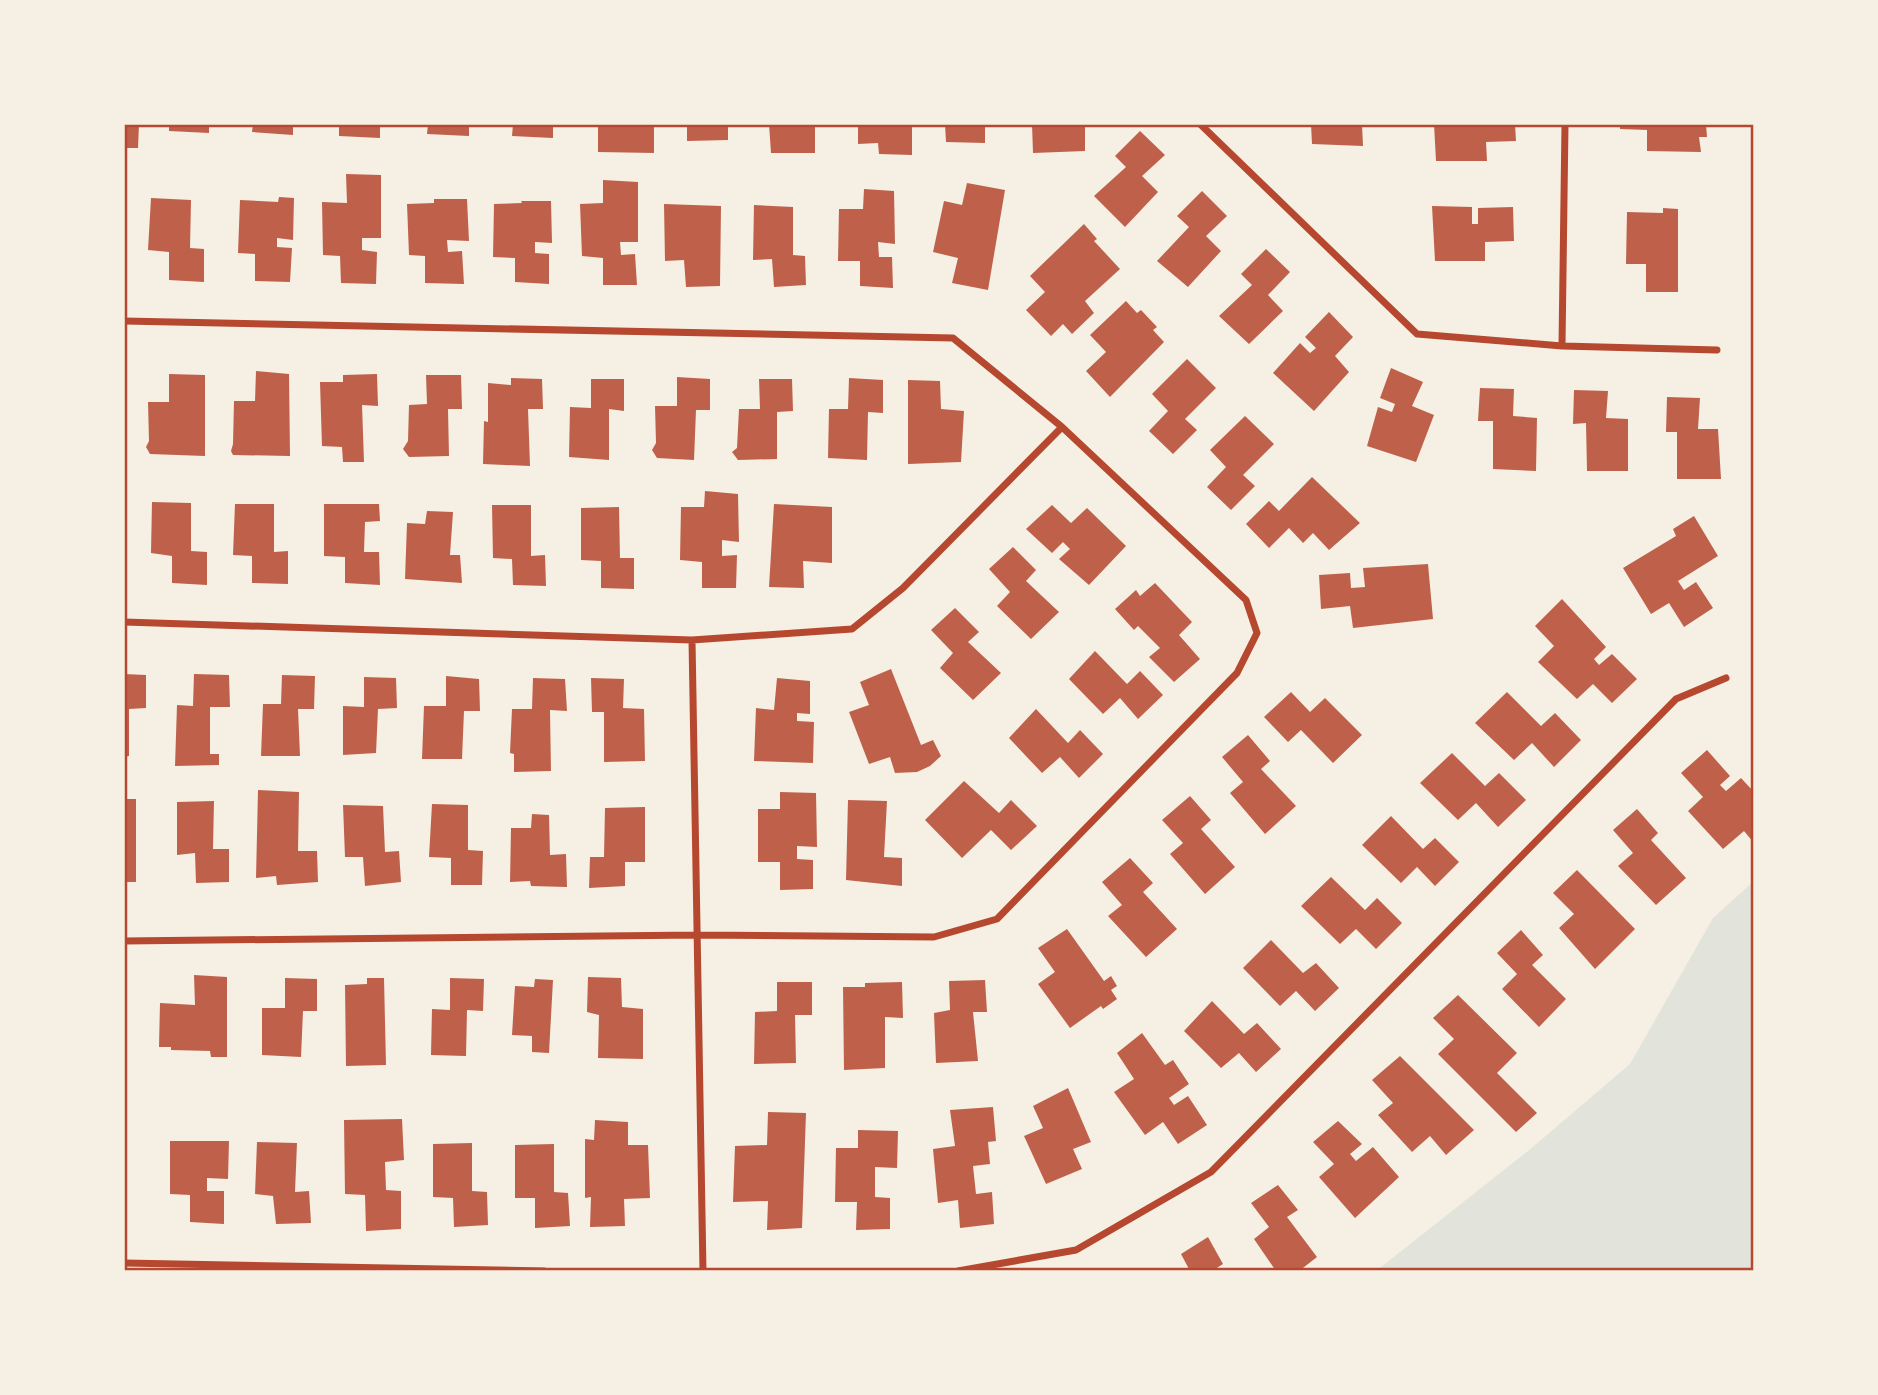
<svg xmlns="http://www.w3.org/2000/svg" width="1878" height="1395" viewBox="0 0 1878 1395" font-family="'IBM Plex Sans',sans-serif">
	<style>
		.green { fill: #e2e4dc }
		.building { fill: #bf614a }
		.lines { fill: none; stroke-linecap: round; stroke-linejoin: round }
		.minor { stroke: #b5482f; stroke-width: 7 }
		.neatline { fill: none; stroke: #b5482f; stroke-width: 2.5 }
	</style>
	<rect width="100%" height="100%" fill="#f6efe4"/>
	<path class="green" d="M1754 881V1271H1376L1528 1151 1630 1064 1713 918Z"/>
	<path class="building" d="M124 124H139L138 148H124Z
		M169 124H209V133L169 131Z
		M253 124H293V135L252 132Z
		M339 124H380V138L339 136Z
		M428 124H469V136L427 134Z
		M513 124H553V138L512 136Z
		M598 124H654V153L598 152Z
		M687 124H728V140L687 141Z
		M769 124H815V153H771Z
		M858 124H912V155L879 154 878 143 858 144Z
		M945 124H985V143L946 142Z
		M1032 124H1085V151L1033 153Z
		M1311 124H1362L1363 146 1312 144Z
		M1434 124H1515L1516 141 1486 142 1487 161H1436Z
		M1620 124H1706L1707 137H1699L1701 152 1647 151V130L1620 129Z
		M1140 131 1165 155 1142 176 1158 192 1125 227 1094 196 1126 167 1115 156Z
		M346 174 381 175V238H362V250L377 252 376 284 341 283 340 256 323 255 322 202 347 203Z
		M603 180 638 182V242H620L621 255 635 254 637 285H603V258L582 256 580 204 603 203Z
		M967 183 1005 190 988 290 952 283 958 258 933 252 944 201 962 205Z
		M864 189 894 191 895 244 878 242 879 257H892L893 288 860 286V261H838L839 209H863Z
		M1202 191 1227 216 1206 236 1221 251 1188 287 1157 261 1189 227 1177 216Z
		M279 197 294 198 293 240 277 238V247L292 248 290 282 255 281V254L238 253 240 200 278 202Z
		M151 198 191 200 190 248 204 249V282L169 280V252L148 250Z
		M434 199H467L469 241 447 240 448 252 462 251 464 284 425 283V256L409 255 407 204 434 203Z
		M521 201H551L552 243 535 242V253L549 254V284L515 282V258L493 257 494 204 522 203Z
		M664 204 721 206 720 286 686 287 684 260 665 261Z
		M754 205 793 207V255L805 256 806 285 774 287 772 259 753 260Z
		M1432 206 1472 207V224H1478V208L1513 207 1514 241 1485 242V261H1435Z
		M1663 208 1678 209V292H1646V264H1626L1627 212 1663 213Z
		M1084 224 1097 239 1094 241 1120 269 1085 301 1094 313 1072 334 1063 324 1051 336 1026 310 1045 292 1030 276Z
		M1266 249 1290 272 1268 295 1283 311 1249 344 1219 316 1252 285 1241 274Z
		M1126 301 1137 313 1141 310 1157 327 1153 330 1164 342 1110 397 1086 371 1106 352 1090 335Z
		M1329 312 1353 337 1335 356 1349 372 1314 411 1273 373 1300 343 1310 353 1316 348 1305 337Z
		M1187 359 1216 388 1185 419 1197 430 1173 454 1149 431 1168 411 1152 394Z
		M1391 368 1423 382 1412 406 1434 415 1416 462 1367 446 1378 407 1392 412 1395 404 1380 398Z
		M256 371 289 374 290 456 233 455 231 451 233 444 234 401H255Z
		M169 374 205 375V456L150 454 146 447 149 441 148 402H169Z
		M377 374 378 406 362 405 364 462H343L342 447 322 446 320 382H343V375Z
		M426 375H461L462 409H448L449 456 409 457 403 449 408 441 409 405 427 404Z
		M677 377 710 379V410H696L694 460 657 458 652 450 656 443 655 406H677Z
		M511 378 542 379 543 409H528L530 466 483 464 484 421 488 422V383L511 385Z
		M849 378 883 380V413L868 412 867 460 828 458 829 409H848Z
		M591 379H624V411L609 409V460L569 457 570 407 591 408Z
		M759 379H792L793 411 777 412V459L738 460 732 452 737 448 739 409H760Z
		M908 380 940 381 941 409 964 411 961 462 908 464Z
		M1480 388 1514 389 1513 416 1537 418 1536 471 1493 469V421H1478Z
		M1574 390 1608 391 1606 418 1628 419V471H1587L1586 423 1573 424Z
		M1667 397 1700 398 1698 429H1718L1721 479H1677V432H1666Z
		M1245 416 1274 444 1243 475 1255 486 1231 510 1207 487 1226 467 1210 450Z
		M1312 477 1360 523 1329 550 1313 533 1303 543 1289 528 1269 548 1246 524 1269 501 1279 511Z
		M705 491 738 494 739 542 722 540V556L737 555 736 588H702V562L680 560 681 507H704Z
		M152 502 191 503V551L207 552V585L172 583V556L151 553Z
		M235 504H274V552L288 551V584L252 583V556L233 555Z
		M324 504H379L380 521 365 522 364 552H379L380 585 345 583V557L324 556Z
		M774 504 832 507V563L803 561 804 588 769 587Z
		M492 505H531V556L545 555 546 586 513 585 512 559 493 558Z
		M1052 505 1071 523 1087 508 1126 546 1089 585 1059 559 1070 549 1063 542 1052 553 1026 529Z
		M619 507 620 558H634V589L601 588V561L581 560V508Z
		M427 511 453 512 450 555H460L462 583 405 579 407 523 425 524Z
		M1694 516 1718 556 1678 581 1684 590 1696 582 1713 608 1684 627 1669 603 1651 614 1623 568 1676 536 1673 529Z
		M1013 547 1036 570 1026 581 1059 612 1031 639 997 606 1010 592 989 569Z
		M1428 564 1433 619 1353 628 1350 606 1321 609 1319 575 1350 573 1351 588 1365 587 1363 568Z
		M1155 583 1192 622 1179 635 1200 659 1174 682 1149 657 1160 648 1138 626 1134 630 1115 609 1136 590 1140 596Z
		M1562 599 1606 647 1594 659 1599 665 1612 654 1637 679 1612 703 1593 684 1577 699 1538 662 1554 646 1535 626Z
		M955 608 979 632 968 642 1001 673 973 700 940 668 953 653 931 630Z
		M1095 651 1127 684 1140 671 1163 695 1138 719 1120 698 1103 714 1069 679Z
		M891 669 921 745 933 740 941 756 930 766 917 772 895 773 890 757 869 764 849 712 869 705 860 682Z
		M124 674 146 675V708L129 709V756L124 757Z
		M194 674 229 675 230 707H210V754H219V765L175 766 177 705 193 706Z
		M282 675 315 676 314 709H298L300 756H261L263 704H281Z
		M446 676 479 679 480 711H464L462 759H422L424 706H446Z
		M364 677 396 678 397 708 378 709 376 753 343 755V706L364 707Z
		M533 678 565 679 567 711 550 710 551 771 514 772V754L510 753 512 709H532Z
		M591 678 624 679 623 708 644 709 645 761 604 762V712H592Z
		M777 678 810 681V714L797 713V721L814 722 813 763 754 761 756 708 774 710Z
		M1291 692 1310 712 1325 698 1362 735 1333 763 1301 730 1288 742 1264 717Z
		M1507 692 1541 726 1555 713 1581 740 1554 767 1532 743 1514 760 1475 723Z
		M1036 709 1068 743 1080 730 1103 754 1079 778 1060 757 1042 773 1009 738Z
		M1248 735 1270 761 1261 769 1296 806 1265 834 1230 793 1243 782 1222 757Z
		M1707 750 1730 776 1720 785 1726 791 1741 778 1754 792V843L1744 831 1723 849 1688 811 1703 797 1681 773Z
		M1452 753 1485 786 1499 773 1526 800 1498 827 1476 803 1458 820 1420 783Z
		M964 781 999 813 1011 800 1037 826 1011 850 991 830 962 858 925 820Z
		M258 790 299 792 298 851H317L318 882 277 885 276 876 256 878Z
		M780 792 816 793 817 847 797 846V859L813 860V889L780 890V862H758V809H780Z
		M1190 796 1211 820 1201 829 1235 867 1205 894 1170 854 1183 843 1162 820Z
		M124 799H136V882H124Z
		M848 800 887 801 884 857 902 858V886L846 880Z
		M214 801 213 849H229V882L196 883 195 853 177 855V802Z
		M432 804 468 805V850L483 851 482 885H451V858L429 857Z
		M343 805 383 806 385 852 399 851 401 882 365 886 363 857H345Z
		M645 807V862H625V886L589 888 590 857H604L605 808Z
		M1637 809 1658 833 1651 840 1686 878 1656 905 1618 866 1633 853 1613 830Z
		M532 814 549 815 550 855 566 854 567 887 531 886 530 881 510 882 511 828H531Z
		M1391 816 1423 849 1435 838 1459 862 1435 886 1417 867 1401 883 1362 845Z
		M1130 858 1153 883 1143 892 1177 929 1146 957 1108 916 1122 905 1102 882Z
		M1577 870 1635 929 1595 969 1559 928 1574 914 1553 893Z
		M1331 877 1365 910 1377 898 1402 923 1376 949 1356 929 1340 944 1301 906Z
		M1067 929 1104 981 1111 976 1117 986 1111 990 1117 999 1103 1009 1101 1006 1070 1028 1038 984 1055 972 1038 948Z
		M1521 930 1543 955 1532 965 1566 999 1539 1027 1502 989 1517 974 1497 953Z
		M1271 940 1303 973 1316 963 1339 988 1315 1011 1296 991 1280 1006 1243 968Z
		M194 975 227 977V1057H211L210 1051 171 1050V1047H159L160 1003 195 1005Z
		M588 977 621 978 622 1007 643 1009V1059L598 1058 599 1015 587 1012Z
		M285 978 317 979V1011H303L301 1057 262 1055V1008H285Z
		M367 978H384L386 1065 346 1066 345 985 367 984Z
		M450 978 484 979 483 1011 467 1010 466 1056 431 1055 432 1009 450 1010Z
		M535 979 553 980 549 1053 532 1052V1036L512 1035 515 986 534 987Z
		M985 980 987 1012H973L978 1061 936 1063 934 1013 950 1010 949 981Z
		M777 982H812V1015H795L796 1063 754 1064 755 1012 777 1011Z
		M902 982 903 1018 885 1017V1068L844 1070 843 987H865V983Z
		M1458 995 1517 1053 1497 1073 1537 1113 1516 1132 1438 1054 1454 1039 1433 1018Z
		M1212 1001 1244 1034 1257 1023 1281 1049 1256 1072 1239 1053 1221 1068 1184 1031Z
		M1142 1033 1165 1065 1173 1060 1189 1084 1169 1098 1174 1105 1188 1096 1207 1125 1178 1144 1163 1122 1145 1135 1114 1092 1134 1079 1117 1053Z
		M1400 1056 1474 1130 1446 1155 1430 1136 1412 1152 1378 1115 1393 1103 1372 1080Z
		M1068 1088 1091 1142 1073 1149 1082 1169 1046 1184 1024 1136 1043 1128 1033 1106Z
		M993 1107 996 1141 988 1142 990 1164 973 1166 976 1194 992 1192 994 1224 960 1228 958 1200 938 1203 933 1149 955 1146 950 1110Z
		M768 1112 806 1113 802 1228 767 1230 768 1201 733 1202 735 1146 767 1145Z
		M402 1119 404 1160 385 1162 386 1190 401 1191V1229L366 1231 365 1195 345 1194 344 1120Z
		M595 1120 628 1122V1145H648L650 1198 624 1199 625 1226 590 1227 591 1197 585 1198V1139L594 1140Z
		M1338 1121 1362 1144 1350 1154 1356 1161 1373 1147 1399 1177 1355 1218 1319 1177 1334 1164 1313 1142Z
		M858 1130 898 1131 897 1168 875 1167V1197L890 1198V1229L856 1230 857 1202H835L836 1148H858Z
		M170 1141H229L228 1179 207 1178V1191H224V1224L190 1222V1195L170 1194Z
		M257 1142 297 1143 295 1192 309 1191 311 1223 276 1224 273 1196 255 1194Z
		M472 1143V1191L487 1192 488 1225 454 1227 453 1198 433 1197V1144Z
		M554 1144V1192L568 1193 570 1226 535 1228V1198H515V1145Z
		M1278 1185 1298 1210 1287 1217 1317 1257 1299 1271H1276L1254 1239 1269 1227 1251 1203Z
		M1208 1237 1223 1264 1212 1271H1190L1181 1254Z"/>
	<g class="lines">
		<path class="minor" d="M1200 124 1417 334 1562 346 1717 350
			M124 321 953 338 1062 427 1246 600 1257 633 1237 673 997 919 934 937 697 935 124 941
			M1562 346 1565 124
			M124 622 692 640 852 629 903 588 1062 427
			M692 640 703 1271
			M124 1263 544 1271
			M958 1271 1076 1250 1211 1172 1676 699 1726 678"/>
	</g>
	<rect width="1878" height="1395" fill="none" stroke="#f6efe4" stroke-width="252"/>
	<rect x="126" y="126" width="1626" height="1143" class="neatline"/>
</svg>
